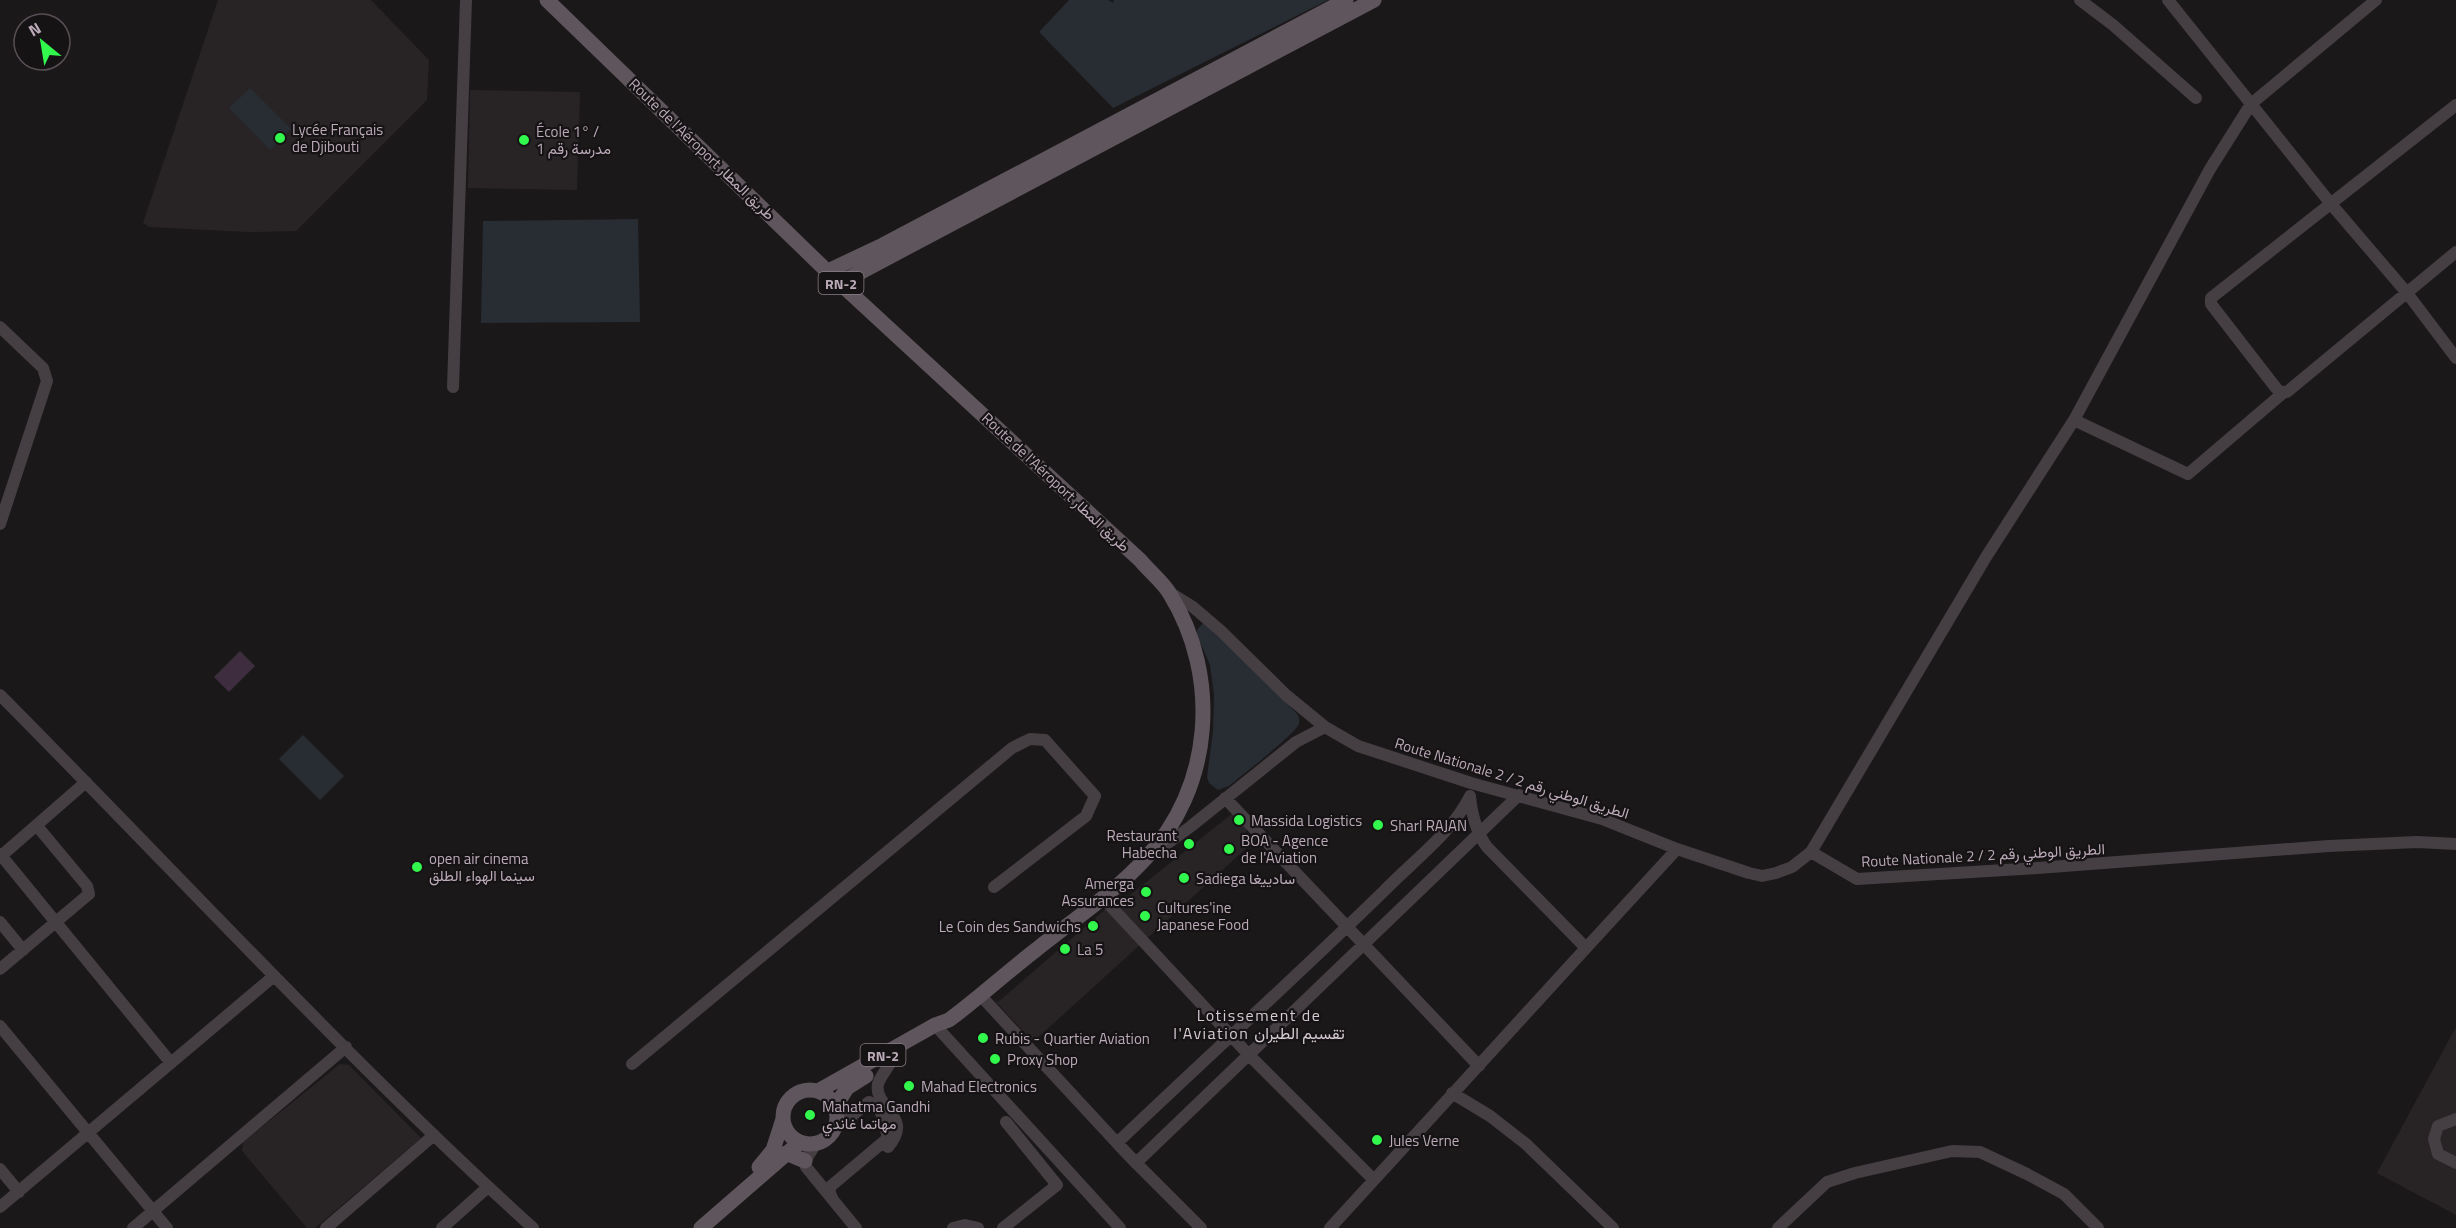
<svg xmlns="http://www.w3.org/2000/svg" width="2456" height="1228" viewBox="0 0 2456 1228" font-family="'Titillium Web',Vazirmatn,sans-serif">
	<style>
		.built { fill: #282426 }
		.green { fill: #282c33 }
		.water { fill: #3e2d3f }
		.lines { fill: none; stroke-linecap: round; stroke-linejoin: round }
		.minor { stroke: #453e43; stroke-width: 12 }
		.major { stroke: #5f555c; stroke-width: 15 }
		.poi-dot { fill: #32f84d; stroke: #161314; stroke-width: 2 }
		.labels { text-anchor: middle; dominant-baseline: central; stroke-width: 4.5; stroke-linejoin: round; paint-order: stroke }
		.shield { fill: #161314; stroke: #8a7d87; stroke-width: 1.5 }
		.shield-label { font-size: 14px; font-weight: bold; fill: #bbaab8 }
		.poi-label { font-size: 15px; fill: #bbaab8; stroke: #161314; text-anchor: start }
		.street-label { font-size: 15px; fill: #bbaab8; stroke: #161314 }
		.neighbourhood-label { font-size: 16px; letter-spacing: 1.5px; fill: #d6cbd4; stroke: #161314 }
	</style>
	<rect width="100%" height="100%" fill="#1b1819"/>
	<path class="built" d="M218 0H371L429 60 427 100 296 231 248 232 149 227 143 223Z
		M470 90 580 92 577 190 468 188Z
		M1234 812 1246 823V840L1250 845 1033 1042 994 1000 998 1002 1107 908 1110 911Z
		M2456 1027V1215L2377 1173Z
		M340 1064 349 1065 421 1138 315 1228H307L242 1151 243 1142Z"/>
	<path class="green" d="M1069 0H1108L1113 3 1114 0H1328L1113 108 1039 32Z
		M250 88 291 129 270 150 229 108Z
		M638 219 640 322 481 323 483 221Z
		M1203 623 1223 636 1298 715C1299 718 1300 721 1299 724 1294 735 1241 776 1229 786L1218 790 1209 783 1207 777 1213 731 1214 695 1210 665 1197 635V630Z
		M303 735 344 776 320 800 279 759Z"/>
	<path class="water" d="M240 651 255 666 229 692 214 677Z"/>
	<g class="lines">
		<path class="minor" d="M2080 0 2113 25 2196 98
			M2168 0 2331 204 2407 293 2456 358
			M2456 105 2211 298V304L2276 388 2280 392H2287L2456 252
			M0 327 43 368 47 381 0 524
			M453 387 466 0
			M2074 420 2188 474 2283 393
			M1169 592 1193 607 1221 631 1286 695 1325 727 1358 746 1471 783 1602 819 1677 849 1749 873 1762 876 1776 873 1792 867 1811 852 1986 557 2074 420 2210 169 2251 104 2376 0
			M0 695C177 873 347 1059 533 1228
			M1225 798 1479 1066
			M1811 852 1857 879 2038 868 2329 846 2417 842 2456 844
			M0 854 171 1063
			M1153 854 1190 827 1296 742 1325 727
			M0 857 86 782
			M1102 897 1248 1054 1374 1180 1586 948 1487 847C1476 832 1472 815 1470 797
			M0 922 23 950
			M1586 948 1677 849
			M0 969 89 894 87 886 37 826
			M981 996 1117 1143C1206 1058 1297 976 1385 890 1413 861 1452 833 1470 796
			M935 1025 1120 1228
			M0 1026 167 1228
			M632 1064 1012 748 1030 739 1045 740 1095 796 1086 816 994 887
			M1452 1093 1490 1116 1526 1144 1613 1228
			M2456 1119 2438 1126 2434 1139 2438 1154 2456 1163
			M816 1143 805 1161 806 1167 856 1228
			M1117 1143 1136 1163
			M888 1147C915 1116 873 1108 878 1084 880 1077 887 1069 890 1063
			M0 1169 19 1192
			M833 1200 829 1191 831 1186 888 1138C884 1124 884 1107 869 1102L834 1130
			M0 1207 274 976
			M133 1228 346 1047
			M326 1228 434 1135
			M442 1228 488 1187
			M953 1228 965 1225 978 1228
			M1003 1228 1057 1185 1006 1122
			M1201 1228 1136 1163 1519 795
			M1330 1228 1374 1180
			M1778 1228 1827 1182 1855 1173 1952 1151 1980 1152 2027 1174 2064 1194 2098 1228"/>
		<path class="major" d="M547 0 831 275 1140 560C1149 571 1163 582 1170 594 1221 677 1213 788 1145 859 1114 893 1073 920 1037 949 1007 972 979 998 949 1020L935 1025 818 1091
			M828 271 883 245 1346 0
			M840 283 1374 0
			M783 1117a27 27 0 1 1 54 0a27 27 0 1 1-54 0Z
			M835 1107 847 1088 866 1076
			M786 1153 805 1161
			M759 1167 773 1150 783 1119
			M701 1228 800 1142"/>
	</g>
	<g class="poi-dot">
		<circle cx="280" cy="138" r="6"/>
		<circle cx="524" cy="140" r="6"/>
		<circle cx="1239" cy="820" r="6"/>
		<circle cx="1378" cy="825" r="6"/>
		<circle cx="1189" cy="844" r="6"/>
		<circle cx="1229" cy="849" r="6"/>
		<circle cx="417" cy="867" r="6"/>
		<circle cx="1184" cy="878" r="6"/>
		<circle cx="1146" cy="892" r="6"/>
		<circle cx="1145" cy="916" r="6"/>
		<circle cx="1093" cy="926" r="6"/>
		<circle cx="1065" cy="949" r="6"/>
		<circle cx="983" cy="1038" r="6"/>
		<circle cx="995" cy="1059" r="6"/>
		<circle cx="909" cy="1086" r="6"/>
		<circle cx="810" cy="1115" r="6"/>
		<circle cx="1377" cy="1140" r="6"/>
	</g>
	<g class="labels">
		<g class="shield">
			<rect x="818.5" y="272" width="45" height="22" rx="4.5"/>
			<rect x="860.5" y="1044" width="45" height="22" rx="4.5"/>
		</g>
		<g class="shield-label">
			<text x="841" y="283">RN-2</text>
			<text x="883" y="1055">RN-2</text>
		</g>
		<g class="poi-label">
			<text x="292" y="129">Lycée Français<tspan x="292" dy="17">de Djibouti</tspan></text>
			<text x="536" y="131">École 1° /<tspan x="536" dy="17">مدرسة رقم 1</tspan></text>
			<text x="1251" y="820">Massida Logistics</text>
			<text x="1390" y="825">Sharl RAJAN</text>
			<text x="1177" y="835" text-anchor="end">Restaurant<tspan x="1177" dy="17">Habecha</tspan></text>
			<text x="1241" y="840">BOA - Agence<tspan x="1241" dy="17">de l'Aviation</tspan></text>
			<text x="429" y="858">open air cinema<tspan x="429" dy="17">سينما الهواء الطلق</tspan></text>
			<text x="1196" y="878">Sadiega سادييغا</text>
			<text x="1134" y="883" text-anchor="end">Amerga<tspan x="1134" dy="17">Assurances</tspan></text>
			<text x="1157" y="907">Cultures'ine<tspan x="1157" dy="17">Japanese Food</tspan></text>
			<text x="1081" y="926" text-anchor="end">Le Coin des Sandwichs</text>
			<text x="1077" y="949">La 5</text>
			<text x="995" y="1038">Rubis - Quartier Aviation</text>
			<text x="1007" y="1059">Proxy Shop</text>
			<text x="921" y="1086">Mahad Electronics</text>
			<text x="822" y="1106">Mahatma Gandhi<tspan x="822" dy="17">مهاتما غاندي</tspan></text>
			<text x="1389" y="1140">Jules Verne</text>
		</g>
		<g class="street-label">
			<text transform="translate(702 149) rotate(44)">Route de l'Aéroport طريق المطار</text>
			<text transform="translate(1056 482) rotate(43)">Route de l'Aéroport طريق المطار</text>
			<text transform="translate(1512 778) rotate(17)">Route Nationale 2 / الطريق الوطني رقم 2</text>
			<text transform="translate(1983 855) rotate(-3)">Route Nationale 2 / الطريق الوطني رقم 2</text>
		</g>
		<g class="neighbourhood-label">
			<text x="1259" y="1015">Lotissement de<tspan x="1259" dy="18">l'Aviation تقسيم الطيران</tspan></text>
		</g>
	</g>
	<g transform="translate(42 42) rotate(330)"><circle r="28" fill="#161314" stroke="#584f56" stroke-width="1.5"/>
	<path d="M0-4.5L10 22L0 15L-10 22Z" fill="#32f84d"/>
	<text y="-9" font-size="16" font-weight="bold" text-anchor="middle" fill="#bbaab8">N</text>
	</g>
</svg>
